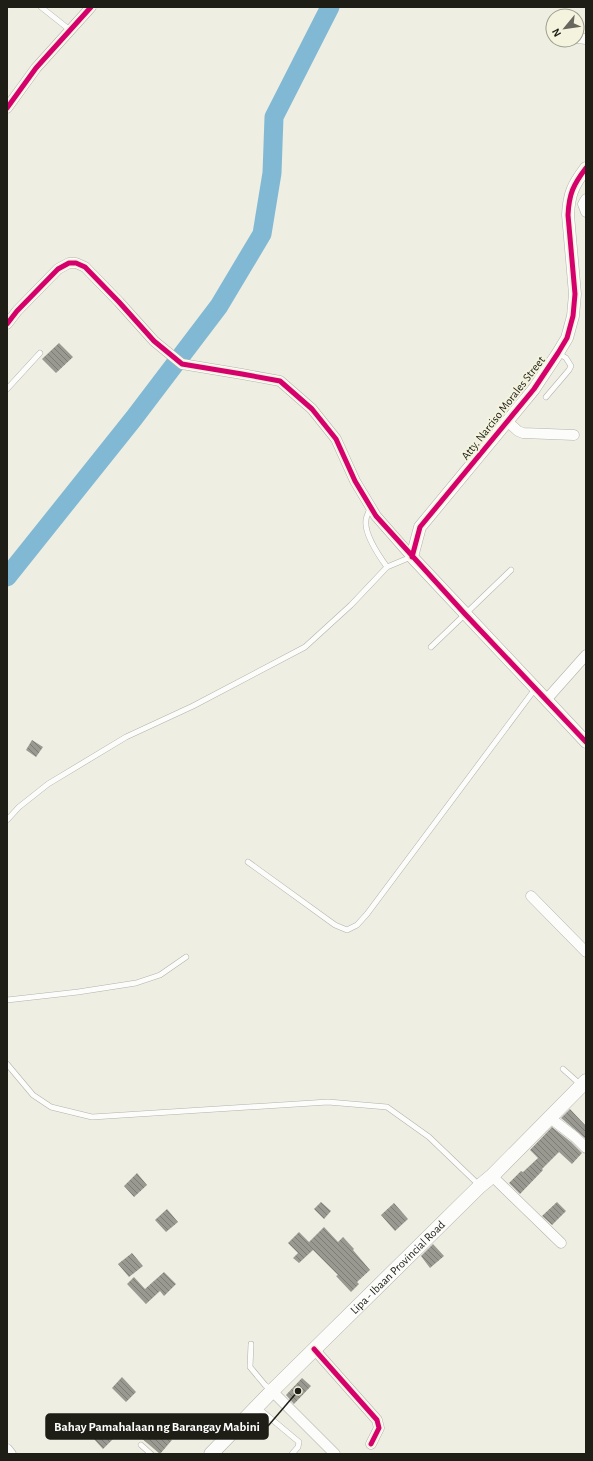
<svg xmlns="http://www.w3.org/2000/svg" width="593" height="1461" viewBox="0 0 593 1461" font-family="'Alegreya Sans',sans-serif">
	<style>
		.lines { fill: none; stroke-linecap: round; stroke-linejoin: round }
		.river { stroke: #81b9d4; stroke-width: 19 }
		.building { fill: url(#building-back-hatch) }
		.service-casing { stroke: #b3b2aa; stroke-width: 6 }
		.minor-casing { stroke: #b3b2aa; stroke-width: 11 }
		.tertiary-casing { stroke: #b3b2aa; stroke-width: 13 }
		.secondary-casing { stroke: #b3b2aa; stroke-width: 15 }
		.service { stroke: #fcfcfb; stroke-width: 5 }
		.minor { stroke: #fcfcfb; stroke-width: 10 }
		.tertiary { stroke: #fcfcfb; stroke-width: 12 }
		.secondary { stroke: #fcfcfb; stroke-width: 14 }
		.cycleway-casing { stroke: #f3f3de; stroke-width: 8 }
		.cycleway { stroke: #d6006c; stroke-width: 5 }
		.labels { text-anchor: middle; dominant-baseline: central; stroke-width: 4; stroke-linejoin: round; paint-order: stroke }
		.street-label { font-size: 12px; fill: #1e1e17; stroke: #f3f3de }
		.leader { fill: none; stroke: #1e1e17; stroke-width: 1.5 }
		.callout-dot { fill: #1e1e17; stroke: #f3f3de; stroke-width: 1.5 }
		.callout { fill: #1e1e17; stroke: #1e1e17; stroke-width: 1.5 }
		.callout-label { font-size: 13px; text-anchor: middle; font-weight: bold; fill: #fff }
	</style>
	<defs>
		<pattern id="building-back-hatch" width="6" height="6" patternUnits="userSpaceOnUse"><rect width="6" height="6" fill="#999991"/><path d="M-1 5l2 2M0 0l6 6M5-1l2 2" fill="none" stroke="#7c7c75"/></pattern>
	</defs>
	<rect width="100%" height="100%" fill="#eeeee3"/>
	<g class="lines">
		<path class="river" d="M7 577 134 418 219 306 262 234 272 173 274 117 330 7"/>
	</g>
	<path class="building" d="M59 343 73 357 56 373 42 359Z
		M32 740 43 747 36 757 26 750Z
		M570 1109 586 1126V1139L561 1118Z
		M552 1127 571 1142 582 1153 572 1164 559 1152 542 1169 543 1170 520 1194 509 1183 521 1171 523 1172 538 1158 530 1150Z
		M137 1173 147 1185 134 1197 124 1186Z
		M321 1202 331 1211 324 1219 314 1209Z
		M557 1202 566 1211 552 1225 542 1216Z
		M394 1203 408 1219 395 1231 381 1215Z
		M167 1209 178 1222 166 1232 155 1220Z
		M324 1227 338 1242 343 1237 354 1249 353 1250 370 1270 357 1282 359 1284 351 1292 336 1276 338 1275 313 1250 299 1263 293 1258 298 1253 288 1243 299 1232 309 1242Z
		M433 1244 444 1256 430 1268 421 1256Z
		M132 1253 143 1266 129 1277 118 1264Z
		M164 1272 176 1284 164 1296 160 1291 146 1304 127 1284 134 1277 145 1289Z
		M122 1377 136 1392 126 1402 112 1388Z
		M302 1378 311 1386 294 1404 286 1395Z
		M150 1422 172 1440 160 1454 139 1436Z
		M101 1428 113 1439 103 1449 92 1437Z"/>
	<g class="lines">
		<defs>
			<path id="service" d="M41 7 70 30
				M7 389 40 353
				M546 397 569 370 571 366 566 358 558 353
				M370 508C369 512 366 517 366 520 364 534 379 556 387 567
				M431 647 511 570
				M7 820 19 807 48 784 126 737 193 706 305 647 351 605 387 567 411 557
				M248 862 335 925 347 930 357 925 367 914 535 689
				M7 1000 78 992 136 983 160 975 186 957
				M7 1064 33 1095 51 1107 92 1117 328 1102 387 1107 429 1137 479 1185
				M563 1069 581 1085
				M251 1344 250 1367 265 1385 272 1391
				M257 1407 299 1442 298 1447 292 1454
				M220 1443C215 1436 219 1422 229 1419 233 1418 237 1420 241 1422
				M141 1445 151 1454"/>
			<path id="minor" d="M577 38 586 39
				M7 108 36 68 91 7
				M586 199 583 204 586 212
				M7 324 17 311 58 269 69 263H76L85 267 119 302 154 341 182 364 242 374 280 381 312 409 336 439 355 481 376 516 412 557
				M507 421 518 431 523 433 574 435
				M546 700 586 655
				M531 896 586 952
				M549 1117 575 1137 586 1148
				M492 1176 561 1243
				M314 1349 377 1420 379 1428 371 1444
				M272 1391 335 1454
				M7 1449 11 1454"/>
			<path id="tertiary" d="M586 168C573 185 569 194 568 215L575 294 573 316 567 338 558 353 534 389 420 527 412 557 586 742"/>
			<g id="secondary">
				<path id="s1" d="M211 1454 272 1391 480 1186 492 1176 586 1081"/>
			</g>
		</defs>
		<use href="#service" class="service-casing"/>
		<use href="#minor" class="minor-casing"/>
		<use href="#tertiary" class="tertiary-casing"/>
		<use href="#secondary" class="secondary-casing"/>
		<use href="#service" class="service"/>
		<use href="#minor" class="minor"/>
		<use href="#tertiary" class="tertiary"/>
		<use href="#secondary" class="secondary"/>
		<defs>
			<path id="cycleway" d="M7 108 36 68 91 7
				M7 324 17 311 58 269 69 263H76L85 267 119 302 154 341 182 364 242 374 280 381 312 409 336 439 355 481 376 516 465 614 586 742
				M412 557 420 527 534 389 558 353 567 338 573 316 575 294 568 215C569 194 573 185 586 168
				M314 1349 377 1420 379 1428 371 1444"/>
		</defs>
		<use href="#cycleway" class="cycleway-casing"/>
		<use href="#cycleway" class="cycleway"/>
	</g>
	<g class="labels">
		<g class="street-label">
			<text transform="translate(503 408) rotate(-52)">Atty. Narciso Morales Street</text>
			<text stroke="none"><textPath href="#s1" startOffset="264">Lipa - Ibaan Provincial Road</textPath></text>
		</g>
	</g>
	<path class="leader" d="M298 1391L268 1426"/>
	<circle class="callout-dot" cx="298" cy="1391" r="4"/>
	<rect class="callout" x="46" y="1414" width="222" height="25" rx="4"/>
	<g class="callout-label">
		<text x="157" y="1431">Bahay Pamahalaan ng Barangay Mabini</text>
	</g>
	<rect width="593" height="1461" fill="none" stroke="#1e1e17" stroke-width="16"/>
	<g transform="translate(565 28) rotate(241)"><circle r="19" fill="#f3f3de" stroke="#9e9e8e"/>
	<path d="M0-3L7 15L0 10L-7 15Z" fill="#67675e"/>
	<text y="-6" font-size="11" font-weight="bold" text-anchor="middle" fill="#1e1e17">N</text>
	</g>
</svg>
